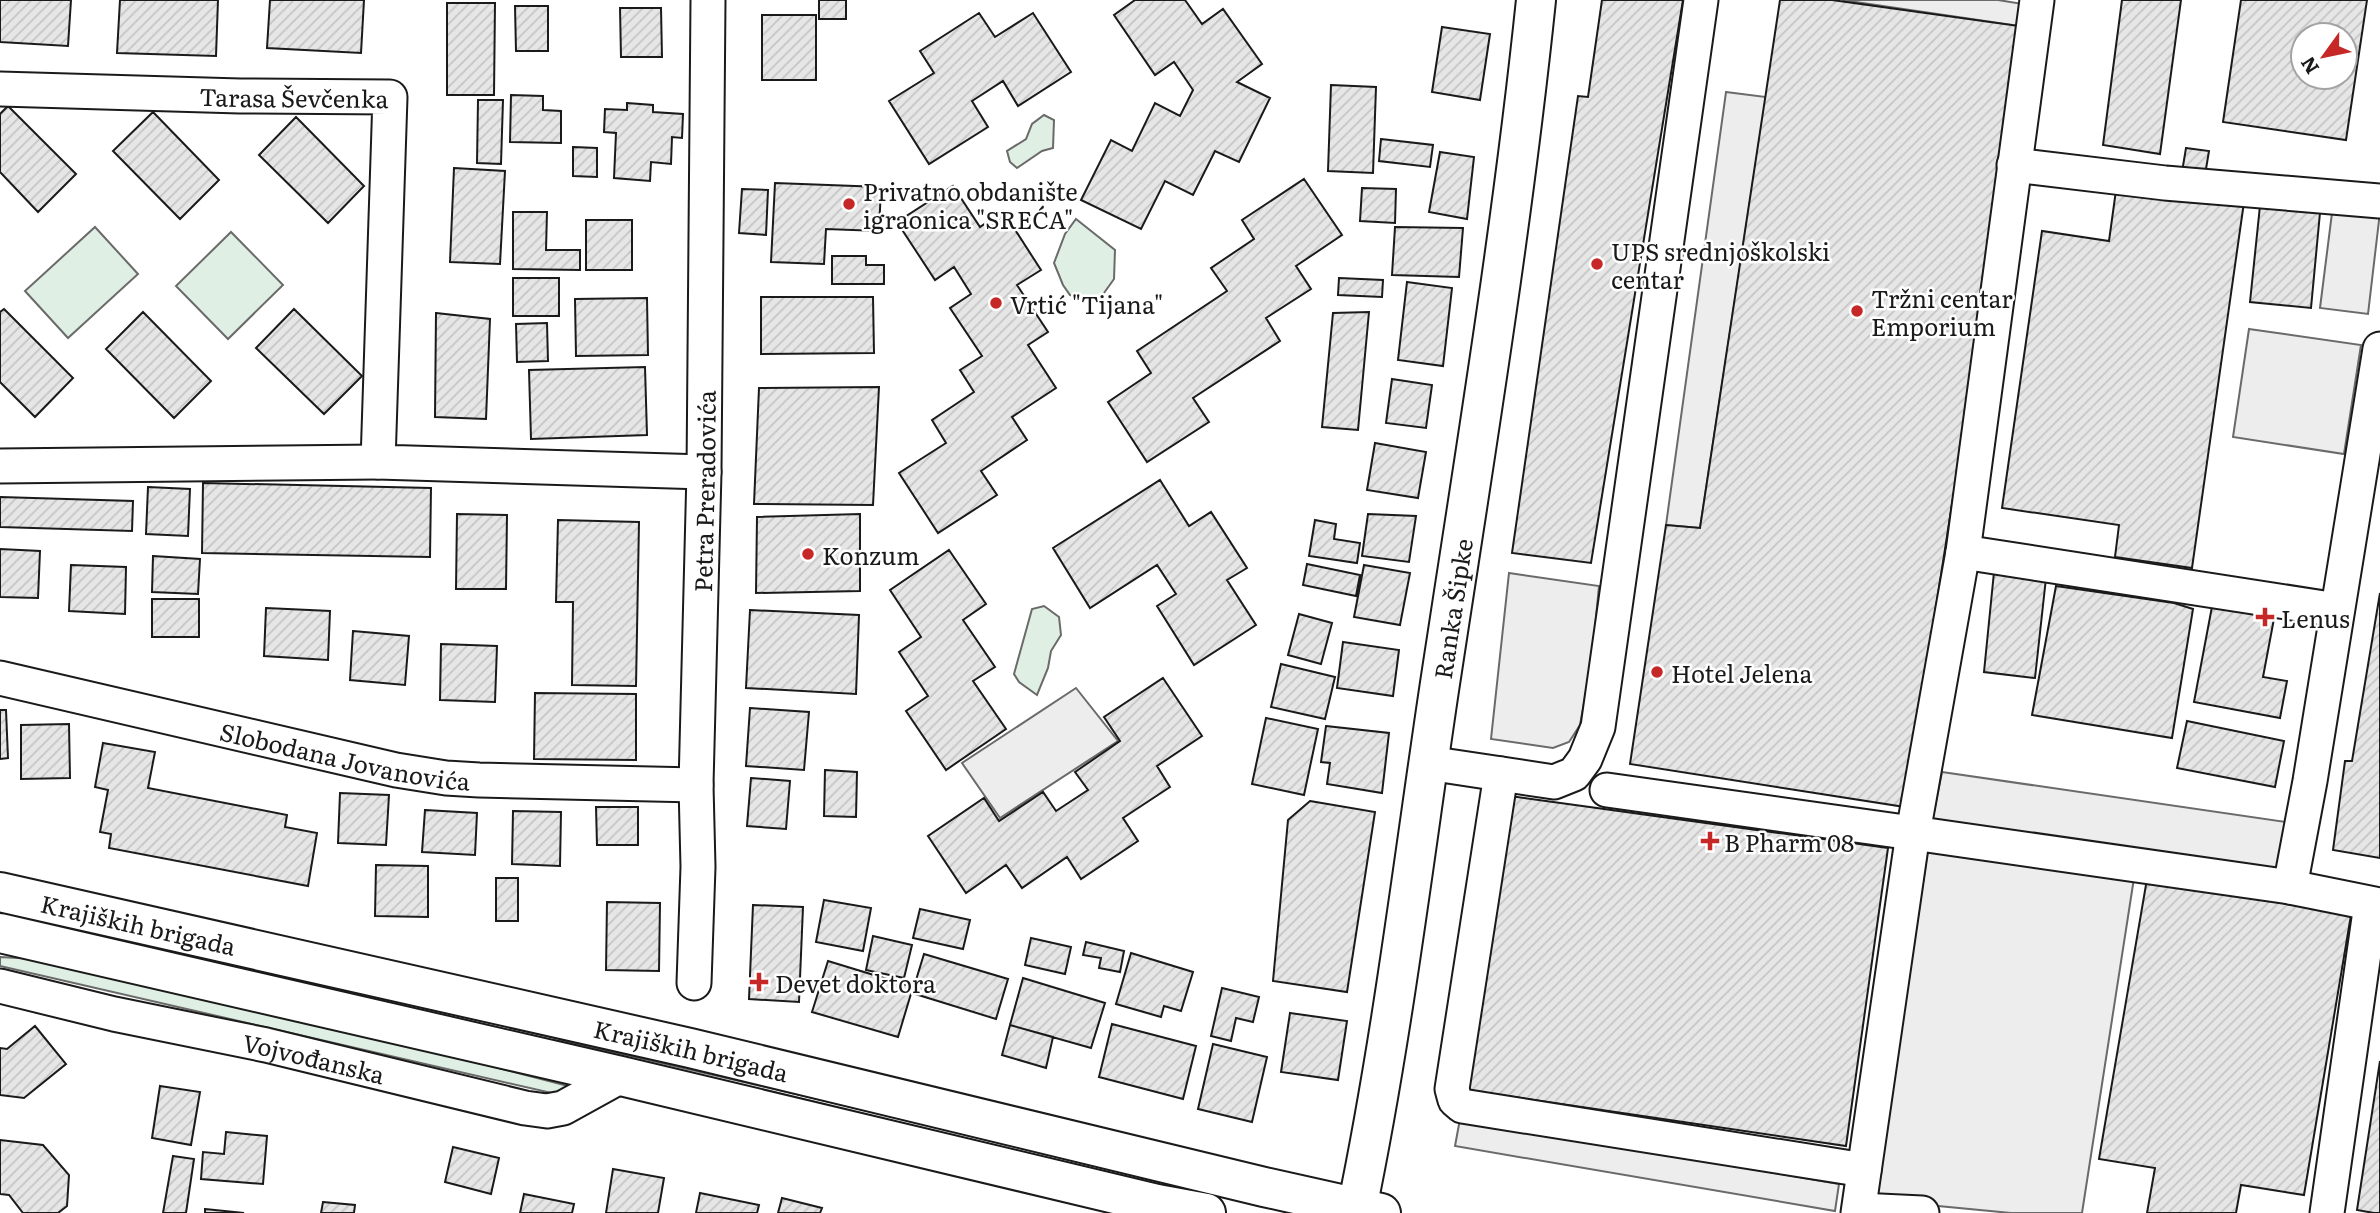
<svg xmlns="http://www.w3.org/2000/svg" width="2380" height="1213" viewBox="0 0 2380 1213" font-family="Literata,serif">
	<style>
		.green { fill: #e0efe3; stroke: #6a6a6a; stroke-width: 2 }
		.parking { fill: #ededed; stroke: #6a6a6a; stroke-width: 2 }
		.building { fill: url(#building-hatch); stroke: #1a1a1a; stroke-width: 2; fill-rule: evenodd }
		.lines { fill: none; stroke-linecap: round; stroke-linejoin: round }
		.minor-casing { stroke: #1a1a1a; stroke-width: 37 }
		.major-casing { stroke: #1a1a1a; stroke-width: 42 }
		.minor { stroke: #fff; stroke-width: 33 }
		.major { stroke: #fff; stroke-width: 38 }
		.poi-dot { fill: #c62828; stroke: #fff; stroke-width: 2.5 }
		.labels { text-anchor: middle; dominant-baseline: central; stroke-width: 5; stroke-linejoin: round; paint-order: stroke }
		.street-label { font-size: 24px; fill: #1a1a1a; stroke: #fff }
		.poi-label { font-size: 24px; fill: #1a1a1a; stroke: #fff; text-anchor: start }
	</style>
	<defs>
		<pattern id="building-hatch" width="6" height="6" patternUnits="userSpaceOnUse" patternTransform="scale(1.75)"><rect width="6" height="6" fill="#e6e6e6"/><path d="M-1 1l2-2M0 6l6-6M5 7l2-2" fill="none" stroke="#c5c5c5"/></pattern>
	</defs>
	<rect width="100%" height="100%" fill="#fff"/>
	<path class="green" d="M1044 115 1054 120 1053 148 1042 151 1017 168 1010 162 1007 151 1026 139 1032 124Z
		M1076 219 1115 250 1114 279 1099 300 1070 295 1063 285 1054 263 1065 234Z
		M95 227 138 274 68 338 25 291Z
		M231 232 283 285 228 339 176 286Z
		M1044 606 1059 617 1061 635 1051 651 1048 668 1037 695 1019 682 1014 674 1032 609Z
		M0 907 665 1057 1252 1200 627 1055 562 1041 516 1037 0 916Z
		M0 957 36 959 487 1065 568 1086V1088L556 1094 0 966Z"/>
	<path class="parking" d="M1842 0H1998L2029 5 2026 27Z
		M1726 92 1766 97 1700 528 1666 525Z
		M2333 205 2380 212 2368 314 2320 308Z
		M2249 329 2361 345 2344 454 2233 437Z
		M1509 573 1599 586 1592 659 1580 725 1569 742 1553 748 1491 739Z
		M1076 688 1118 741 1000 818 962 763Z
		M1942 772 2286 822 2277 876 1931 827Z
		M1928 849 2134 878 2082 1213H2011L1876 1200Z
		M1460 1119 1839 1184 1835 1211 1455 1146Z"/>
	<path class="building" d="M0 0H71L68 46 0 42Z
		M120 0H218L216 56 117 53Z
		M270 0H364L361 53 267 48Z
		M819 0H846V19H819Z
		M1135 0H1185L1202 24 1223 9 1262 64 1237 82 1270 98 1239 162 1215 151 1193 195 1165 181 1141 229 1081 200 1111 140 1132 151 1155 103 1180 116 1193 90 1174 62 1155 75 1114 15Z
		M1602 0H1683L1591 563 1512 553 1578 96 1588 97Z
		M1780 0H1832L2026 27 1905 807 1630 764 1666 525 1700 528Z
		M2122 0H2181L2160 154 2103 145Z
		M2241 0H2367L2346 140 2223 122ZM2303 35H2345V77H2303Z
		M447 3H495L494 95H447Z
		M515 6H548V51H516Z
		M620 8H661L662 57H621Z
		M979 13 995 37 1033 13 1071 72 1018 106 1003 81 972 101 988 127 929 164 889 101 934 73 920 51Z
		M762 15H816V80H762Z
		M1442 27 1490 34 1480 100 1432 92Z
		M1331 85 1376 87 1373 173 1328 171Z
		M511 95 543 96V110L561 111V143L510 142Z
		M478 100H503L501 164 477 163Z
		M627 103 653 105V112L683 114 682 138 672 137 671 164 651 162 650 181 614 178 616 133 604 132 605 109 627 110Z
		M8 106 76 174 38 212 0 172V114Z
		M153 112 219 180 180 219 113 151Z
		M296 117 364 186 328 223 259 155Z
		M1381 139 1433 145 1430 167 1379 161Z
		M573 147 597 148V177L573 176Z
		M2186 148 2209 151 2204 181 2181 178Z
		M1440 152 1474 157 1467 219 1429 212Z
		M454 168 505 171 500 264 450 262Z
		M1304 179 1342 235 1296 266 1311 289 1266 318 1280 341 1193 398 1209 422 1147 462 1108 402 1151 373 1137 351 1227 291 1211 268 1254 239 1242 220Z
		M775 183 881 187 879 231 826 229 824 264 771 262Z
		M2117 183 2244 202 2192 568 2115 557 2119 525 2002 508 2042 231 2109 241Z
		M953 186 980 227 1003 211 1041 270 1017 285 1048 332 1028 345 1056 388 1012 417 1027 440 981 471 997 495 938 533 899 473 946 443 932 420 974 392 960 370 982 356 950 308 971 294 954 267 935 280 897 222Z
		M1362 188 1396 189 1395 223 1360 221Z
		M742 189 768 190 766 235 739 233Z
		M2261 196 2321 202 2311 308 2250 302Z
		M513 212H547L546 250H580V270L513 269Z
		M586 220H632V270H586Z
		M1395 227 1463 228 1459 277 1392 275Z
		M832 256H866V265H884V284H832Z
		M513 278H559V316H513Z
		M1339 278 1383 280 1382 297 1338 295Z
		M1407 282 1452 288 1443 366 1398 360Z
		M761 297H873L874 353 761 354Z
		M647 298 648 355 576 356 575 299Z
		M4 309 73 378 35 417 0 382V312Z
		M294 309 362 376 324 414 256 348Z
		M143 312 211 381 174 418 106 349Z
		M1369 312 1358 430 1322 427 1333 313Z
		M436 313 490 319 486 419 435 417Z
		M547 323 548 361 517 362 516 324Z
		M645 367 647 435 531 439 529 370Z
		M1392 379 1432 385 1426 428 1386 423Z
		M879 387 873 505 754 504 759 388Z
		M1375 443 1426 452 1418 498 1367 490Z
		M1160 480 1189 526 1211 512 1247 568 1227 580 1256 625 1194 665 1157 606 1176 594 1157 565 1090 608 1053 548Z
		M203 483 431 488 430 557 202 553Z
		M148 487 190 489 188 536 146 534Z
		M0 497 133 501 132 531 0 527Z
		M457 514 507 515 506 589H456Z
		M860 514V591L756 593 757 517Z
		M1368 514 1416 516 1409 562 1362 556Z
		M558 520 639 522 636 686 572 685 573 602H556Z
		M1315 520 1336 524 1334 539 1360 543 1357 563 1309 556Z
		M0 549 40 551 38 598 0 597Z
		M949 550 986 604 963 620 995 667 973 681 1006 729 946 770 906 711 928 696 899 652 921 637 890 590Z
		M153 556 200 559 198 594 152 592Z
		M1307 564 1360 575 1356 596 1303 585Z
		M71 565 126 567 125 614 69 611Z
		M1364 565 1410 573 1400 625 1354 617Z
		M1994 572 2046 578 2035 678 1984 672Z
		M2056 586 2174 603 2193 609 2172 738 2032 715Z
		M2380 593V858L2333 850 2345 761H2352Z
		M2214 596 2276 608 2263 677 2287 681 2280 718 2194 702Z
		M152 599H199V637H152Z
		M266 608 330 611 328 660 264 656Z
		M750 610 859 615 856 694 746 688Z
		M1299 614 1332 623 1321 664 1288 655Z
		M353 631 409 636 405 685 350 680Z
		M1343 642 1399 650 1393 696 1337 688Z
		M441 644 497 646 495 702 440 700Z
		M1281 664 1335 677 1325 719 1271 707Z
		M1163 678 1202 736 1157 766 1170 787 1123 818 1138 841 1081 879 1067 857 1022 888 1006 865 966 893 928 836 984 798 999 821 1043 792 1056 811 1088 790 1075 772 1120 741 1104 717Z
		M535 693 636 694V760L534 759Z
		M750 708 809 712 804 770 746 766Z
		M0 710H6L8 758 0 759Z
		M1266 718 1318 729 1304 795 1252 784Z
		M2187 721 2284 741 2275 787 2177 768Z
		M69 724 70 778 21 779V725Z
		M1326 726 1389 733 1382 793 1327 784 1330 763 1321 762Z
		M103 743 155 752 148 788 287 815 285 827 317 833 308 886 109 848 111 834 100 832 108 790 95 787Z
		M825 770 857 772 856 817 824 816Z
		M751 778 790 781 786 829 747 826Z
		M340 793 389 795 386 845 338 843Z
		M1503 795 1888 848 1846 1146 1460 1089Z
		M1310 801 1375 812 1347 992 1273 981 1288 820Z
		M596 807H638V845H597Z
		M425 810 477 813 475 855 422 852Z
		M513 811 561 812 560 866 512 864Z
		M376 865 428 866V917L375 916Z
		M496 878H518V921H496Z
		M2147 879 2351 915 2304 1195 2241 1185 2236 1213H2147L2155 1168 2099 1159Z
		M824 900 871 908 863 951 816 942Z
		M607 902 660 903 659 971 606 970Z
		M753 905 803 907 799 1002 749 999Z
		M920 909 970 920 963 949 913 938Z
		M873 936 912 945 904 978 866 970Z
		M1031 938 1071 947 1065 974 1025 965Z
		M1086 942 1124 951 1120 972 1099 968 1101 958 1083 955Z
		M1131 953 1193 972 1181 1011 1164 1006 1161 1017 1116 1004Z
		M924 954 1008 979 996 1019 912 993Z
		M828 961 913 987 898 1037 812 1012Z
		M1023 978 1105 1003 1091 1048 1010 1025Z
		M1222 988 1259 997 1253 1022 1236 1018 1231 1041 1211 1036Z
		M1290 1013 1347 1021 1338 1080 1281 1072Z
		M1112 1024 1196 1046 1183 1099 1099 1077Z
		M1010 1025 1053 1037 1046 1068 1002 1055Z
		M35 1026 66 1064 24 1098 0 1095V1048L7 1049Z
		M1213 1044 1267 1057 1252 1122 1198 1109Z
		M2380 1061V1213H2374L2357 1210Z
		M160 1086 200 1092 191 1145 152 1138Z
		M226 1132 267 1136 263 1184 201 1179 203 1152 224 1154Z
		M0 1140 43 1145 69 1175 67 1206 58 1213H23L9 1195 0 1194Z
		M453 1147 499 1158 491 1194 445 1182Z
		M173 1156 194 1159 186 1213H163Z
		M613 1169 664 1178 658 1213H606Z
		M700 1193 759 1205 757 1213H696Z
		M524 1194 574 1204 572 1213H520Z
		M782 1198 822 1208 820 1213H778Z
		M323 1202 355 1205 354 1213H321Z
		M205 1209 244 1213H205Z"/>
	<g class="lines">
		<defs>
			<g id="minor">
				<path id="s1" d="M0 89 240 96 390 97 378 462 704 472"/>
				<path d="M2014 165 2165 183 2380 201"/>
				<path d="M0 466 378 462"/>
				<path d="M1963 552 2337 610"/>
				<path id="s2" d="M0 678 396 770 446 778 479 780 696 785"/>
				<path d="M1428 763 1554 782 1574 774 1585 759 1598 727 1701 0"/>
				<path d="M1501 774 1452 1089 1455 1100 1462 1106 1864 1170"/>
				<path d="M1607 790 1905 832"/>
				<path d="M1913 833 2290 887 2310 781 2380 349"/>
				<path d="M2290 887 2380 905"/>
				<path id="s3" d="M694 983 698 867 696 785 704 472 708 0"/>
				<path id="s4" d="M0 986 114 1014 266 1045 525 1108 547 1111 563 1108 621 1076"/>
				<path d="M1859 1210 1922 1213"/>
				<path d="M1858 1213 1913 833 1963 552 2037 0"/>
				<path d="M2327 1213 2371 904"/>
			</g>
			<g id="major">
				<path id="s5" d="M0 892 690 1048 1264 1187 1381 1213"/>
				<path d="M0 933 621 1076 1157 1204 1206 1213"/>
				<path id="s6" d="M1356 1213C1392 1040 1413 864 1439 690 1474 460 1512 231 1536 0"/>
			</g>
		</defs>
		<use href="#minor" class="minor-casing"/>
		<use href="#major" class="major-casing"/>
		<use href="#minor" class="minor"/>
		<use href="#major" class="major"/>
	</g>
	<g class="poi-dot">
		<circle cx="849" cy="204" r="7"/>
		<circle cx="1597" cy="264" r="7"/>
		<circle cx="996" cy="303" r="7"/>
		<circle cx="1857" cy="311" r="7"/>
		<circle cx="808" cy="554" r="7"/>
		<path d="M2261.5 606.5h7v7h7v7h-7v7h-7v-7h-7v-7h7z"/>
		<circle cx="1657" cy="672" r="7"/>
		<path d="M1706.5 830.5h7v7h7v7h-7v7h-7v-7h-7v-7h7z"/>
		<path d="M755.5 971.5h7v7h7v7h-7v7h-7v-7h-7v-7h7z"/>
	</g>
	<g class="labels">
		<g class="street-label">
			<text stroke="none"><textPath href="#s1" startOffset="294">Tarasa Ševčenka</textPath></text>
			<text stroke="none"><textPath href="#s3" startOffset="492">Petra Preradovića</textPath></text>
			<text stroke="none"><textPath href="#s6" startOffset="612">Ranka Šipke</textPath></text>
			<text stroke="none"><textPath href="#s2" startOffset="354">Slobodana Jovanovića</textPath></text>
			<text stroke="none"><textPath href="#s5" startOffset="142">Krajiških brigada</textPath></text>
			<text stroke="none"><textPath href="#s5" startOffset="709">Krajiških brigada</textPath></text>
			<text stroke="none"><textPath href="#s4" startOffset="322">Vojvođanska</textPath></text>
		</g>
		<g class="poi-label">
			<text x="863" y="190">Privatno obdanište<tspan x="863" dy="28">igraonica "SREĆA"</tspan></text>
			<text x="1611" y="250">UPS srednjoškolski<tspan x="1611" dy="28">centar</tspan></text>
			<text x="1871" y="297">Tržni centar<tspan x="1871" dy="28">Emporium</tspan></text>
			<text x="1010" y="303">Vrtić "Tijana"</text>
			<text x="822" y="554">Konzum</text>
			<text x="2281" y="617">Lenus</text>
			<text x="1671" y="672">Hotel Jelena</text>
			<text x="1724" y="841">B Pharm 08</text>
			<text x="775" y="982">Devet doktora</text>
		</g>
	</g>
	<g transform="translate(2324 56) rotate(237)"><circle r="33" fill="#ffffff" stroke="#a3a3a3" stroke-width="2"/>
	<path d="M0-5L12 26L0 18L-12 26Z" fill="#c62828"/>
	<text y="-10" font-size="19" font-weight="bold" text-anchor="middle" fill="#1a1a1a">N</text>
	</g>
</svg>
